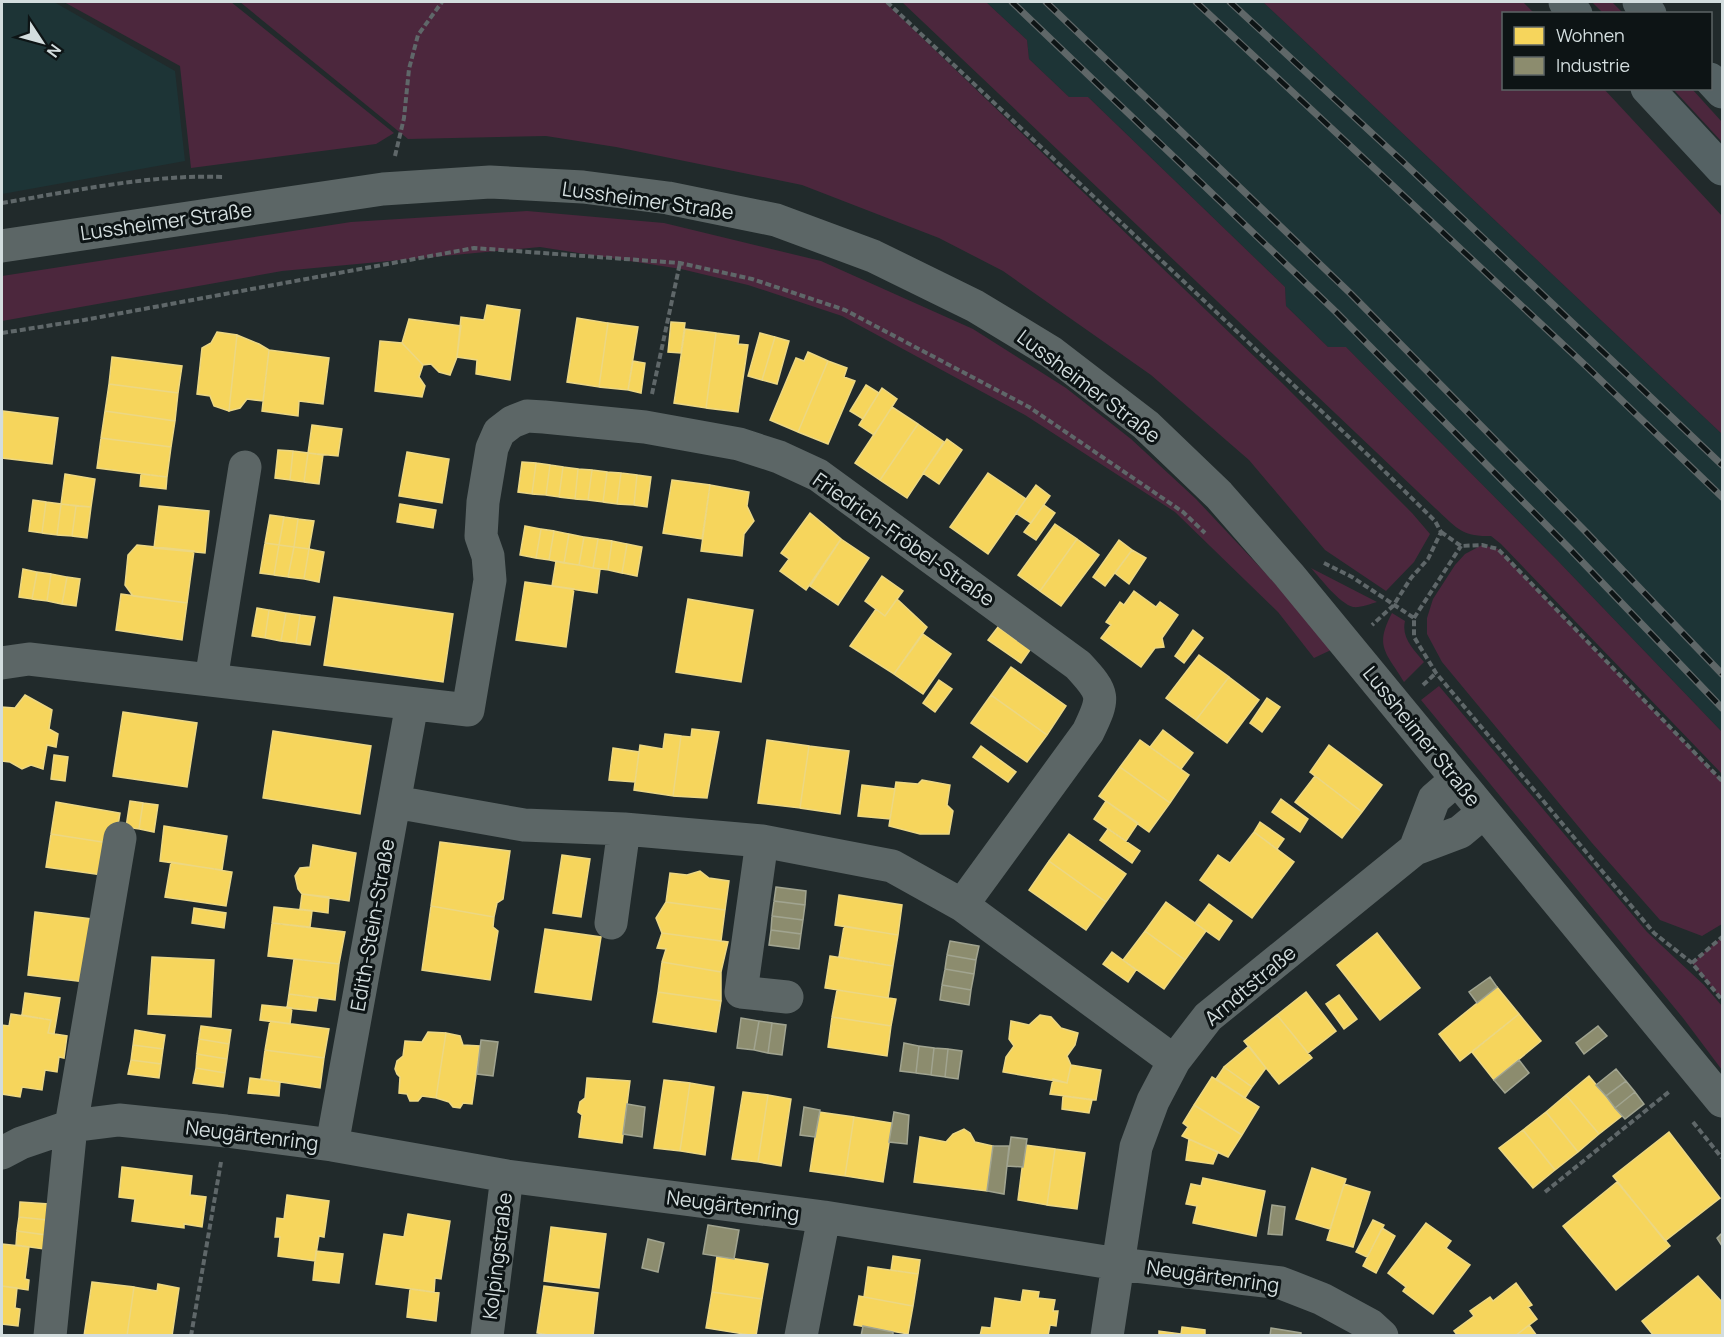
<svg xmlns="http://www.w3.org/2000/svg" width="1724" height="1337" viewBox="0 0 1724 1337" font-family="Manrope,sans-serif">
	<style>
		.built { fill: #1d3436 }
		.green { fill: #4c273d }
		.homes { fill: #f6d55c; stroke: #ecd783; stroke-width: 1.5 }
		.industry { fill: #8c8c6e; stroke: #a1a490; stroke-width: 1.5 }
		.lines { fill: none; stroke-linecap: round; stroke-linejoin: round }
		.path { stroke: #5f6769; stroke-width: 4; stroke-dasharray: 6 3; stroke-linecap: butt }
		.street { stroke: #5c6666; stroke-width: 33 }
		.highway { stroke: #556264; stroke-width: 33 }
		.rail-casing { stroke: #5f6768; stroke-width: 7 }
		.rail { stroke: #0d1415; stroke-width: 4.5; stroke-dasharray: 14; stroke-linecap: butt }
		.labels { text-anchor: middle; dominant-baseline: central; stroke-width: 6; stroke-linejoin: round; paint-order: stroke }
		.street-label { font-size: 20px; fill: #d3ddde; stroke: #0d1415 }
	</style>
	<rect width="100%" height="100%" fill="#212a2b"/>
	<path class="built" d="M2 2H54L175 71 185 161 2 194Z
		M986 2H1263L1722 434V732L1558 561 1346 347H1328L1286 306 1285 287 1088 97H1069L1029 59 1027 40Z"/>
	<path class="green" d="M64 2H231L394 133 376 144 191 168 180 66Z
		M240 2H885L1282 383 1412 513 1430 534 1414 562 1386 591 1325 550 1249 460 1151 375 1003 271 939 238 802 185 616 147 546 136 408 139Z
		M902 2H986L1027 40 1029 59 1069 97H1088L1285 287 1286 306 1328 347H1346L1558 561 1722 732V774L1501 544 1491 536C1461 537 1456 527 1435 508Z
		M1263 2H1523L1534 13 1504 14V88L1604 89 1722 216V434Z
		M1592 2H1612L1623 13H1603Z
		M1673 89H1692L1722 122V142Z
		M527 211 664 223 821 261 973 329 1066 388 1131 439 1196 499 1286 595 1331 650 1314 658 1278 612 1175 512 1025 415 842 316 748 285 681 269 540 247 282 271 2 321V276L351 222Z
		M1482 545 1498 549 1722 781V924L1702 936 1660 920 1592 843 1442 662 1427 634V618L1433 599 1455 565 1465 554Z
		M1311 568 1377 602C1370 604 1360 608 1353 607 1339 603 1321 579 1311 568Z
		M1392 613 1405 621C1401 638 1414 650 1424 662L1404 682C1386 652 1374 647 1392 613Z
		M1439 686 1647 932 1704 985 1722 1006V1070L1683 1018 1421 700Z
		M1722 937V1000L1692 963Z"/>
	<path class="homes" d="M487 305 520 310 510 380 476 374 477 360 457 357 461 317 484 320Z
		M577 318 608 323 599 387 567 382Z
		M409 319 461 326 457 357 450 375 439 372 431 364 423 365 402 343Z
		M671 322 685 323 681 353 668 352Z
		M608 323 638 327 628 390 599 387Z
		M685 329 716 333 706 408 674 403Z
		M217 332 237 335 229 411 214 406 210 396 197 394 202 348 211 343Z
		M716 333 739 336 738 344 748 345 738 412 706 408Z
		M760 333 775 337 762 380 748 376Z
		M237 335 259 344 269 350 263 401 247 399 240 408 229 411Z
		M775 337 789 341 777 384 762 380Z
		M380 341 402 343 423 365 419 377 425 386 422 397 375 391Z
		M269 350 329 358 323 404 299 401 298 416 262 411Z
		M808 352 828 361 798 432 770 420 796 358 804 361Z
		M112 357 182 366 178 393 109 384Z
		M633 361 645 363 641 393 628 390Z
		M828 361 847 368 844 377 855 381 828 444 798 432Z
		M109 384 178 393 175 421 105 411Z
		M866 385 879 393 863 419 850 411Z
		M882 388 897 399 874 435 859 425Z
		M892 407 918 424 880 480 855 463Z
		M3 411 58 418 52 464 2 458Z
		M105 411 175 421 171 447 101 438Z
		M918 424 944 442 907 498 880 480Z
		M312 425 342 429 338 456 308 453Z
		M101 438 171 447 167 477 97 468Z
		M947 439 962 450 939 484 923 473Z
		M278 450 293 451 290 480 275 478Z
		M293 451 308 453 304 482 290 480Z
		M407 452 449 459 442 503 399 496Z
		M308 453 323 455 319 484 304 482Z
		M522 462 536 463 532 494 518 492Z
		M536 463 550 465 546 495 532 494Z
		M550 465 563 467 559 497 546 495Z
		M563 467 578 469 575 499 559 497Z
		M578 469 592 470 588 500 575 499Z
		M592 470 607 472 603 502 588 500Z
		M607 472 621 473 617 504 603 502Z
		M621 473 637 475 634 505 617 504Z
		M988 473 1026 499 988 554 950 527Z
		M65 474 95 479 91 507 61 504Z
		M141 474 167 477 166 489 140 486Z
		M637 475 651 477 647 507 634 505Z
		M672 480 710 485 702 539 663 533Z
		M710 485 749 492 747 506 754 521 744 534 742 556 701 551Z
		M1036 485 1050 496 1031 523 1016 513Z
		M33 500 46 502 42 533 29 531Z
		M46 502 61 504 57 535 42 533Z
		M61 504 76 506 72 536 57 535Z
		M400 504 436 510 433 528 397 522Z
		M1044 505 1055 513 1036 540 1024 532Z
		M76 506 91 507 87 538 72 536Z
		M159 506 209 511 205 553 154 548Z
		M810 513 841 539 806 590 780 571 789 559 781 553Z
		M270 515 284 517 279 545 265 543Z
		M284 517 298 519 294 547 279 545Z
		M298 519 314 521 309 549 294 547Z
		M1055 524 1077 539 1040 591 1018 575Z
		M525 526 541 529 536 558 520 555Z
		M541 529 554 531 549 560 536 558Z
		M554 531 569 534 564 563 549 560Z
		M569 534 584 537 579 565 564 563Z
		M584 537 598 539 593 568 579 565Z
		M598 539 612 541 608 570 593 568Z
		M841 539 869 558 838 605 810 586Z
		M1077 539 1099 555 1061 606 1040 591Z
		M1119 540 1132 550 1105 586 1093 577Z
		M612 541 627 544 622 573 608 570Z
		M265 543 279 545 274 575 260 573Z
		M627 544 642 547 637 576 622 573Z
		M137 545 194 551 187 603 133 596 125 585 128 555Z
		M279 545 294 547 288 577 274 575Z
		M294 547 309 549 304 579 288 577Z
		M309 549 324 552 319 582 304 579Z
		M1132 550 1146 558 1129 584 1115 573Z
		M556 561 600 569 597 593 552 586Z
		M23 569 37 572 32 599 19 597Z
		M37 572 51 574 47 601 32 599Z
		M51 574 67 577 62 604 47 601Z
		M882 576 903 591 885 616 865 601Z
		M67 577 80 579 76 606 62 604Z
		M525 582 574 589 566 647 516 640Z
		M1134 591 1156 607 1160 602 1178 615 1162 638 1164 647 1155 648 1141 667 1101 638 1111 625 1106 622 1120 602 1124 605Z
		M121 594 187 603 182 640 116 630Z
		M334 597 453 614 443 682 324 665Z
		M688 599 753 610 741 682 676 672Z
		M897 599 927 627 894 674 850 646 876 609 885 616Z
		M257 608 269 610 265 638 252 636Z
		M269 610 286 613 281 641 265 638Z
		M286 613 300 615 296 643 281 641Z
		M300 615 315 617 310 645 296 643Z
		M998 627 1030 650 1021 663 988 640Z
		M1193 630 1203 638 1184 663 1175 656Z
		M923 634 951 654 923 694 894 674Z
		M1199 655 1229 677 1196 720 1166 698Z
		M1011 667 1066 706 1047 735 991 695Z
		M1229 677 1259 700 1227 743 1196 720Z
		M939 680 952 689 935 712 923 703Z
		M25 695 52 710 49 729 58 734 56 747 47 745 43 769 31 765 22 769 10 762 2 761V707L15 708Z
		M991 695 1047 735 1027 762 971 723Z
		M1267 698 1280 707 1262 732 1250 723Z
		M123 712 197 723 187 787 113 776Z
		M692 729 719 732 707 798 673 796 681 736 691 737Z
		M1163 730 1193 753 1181 769 1150 747Z
		M273 731 371 746 360 814 263 798Z
		M665 734 681 736 673 796 634 790 640 745 663 749Z
		M767 740 809 746 800 808 758 803Z
		M1140 740 1189 775 1170 803 1120 767Z
		M1329 745 1382 785 1362 812 1310 772Z
		M809 746 849 751 840 814 800 808Z
		M981 746 1016 772 1008 782 973 757Z
		M613 748 639 752 635 782 609 780Z
		M54 755 68 757 65 781 51 779Z
		M1120 767 1170 803 1149 832 1099 796Z
		M1315 776 1362 812 1342 838 1295 802Z
		M922 780 950 785 947 805 953 811 949 834H920L889 826 896 782 918 784Z
		M862 785 895 789 890 819 858 816Z
		M1281 799 1308 819 1300 832 1272 812Z
		M130 801 143 803 139 829 126 827Z
		M1106 801 1138 823 1126 841 1094 819Z
		M56 802 120 813 115 844 51 834Z
		M143 803 158 805 154 832 139 829Z
		M1260 822 1284 839 1277 849 1254 832Z
		M164 826 227 836 222 870 160 861Z
		M1108 829 1140 851 1132 863 1100 840Z
		M1254 832 1294 862 1252 918 1200 880 1218 855 1230 863Z
		M51 834 115 844 109 876 46 867Z
		M1069 834 1126 874 1106 902 1049 861Z
		M440 842 510 851 503 899 497 903 494 917 431 906Z
		M313 845 356 853 349 901 302 894 298 889 295 876 300 868 310 867Z
		M562 855 590 859 581 917 553 913Z
		M1049 861 1106 902 1086 930 1029 890Z
		M171 862 232 872 226 906 165 897Z
		M700 871 709 878 729 881 725 910 666 902 670 873 687 875Z
		M302 894 329 897 328 913 300 909Z
		M839 895 902 905 898 935 835 925Z
		M666 902 725 910 721 941 662 933 656 918Z
		M1166 902 1206 931 1185 960 1145 931Z
		M1209 904 1232 921 1219 940 1195 923Z
		M431 906 494 917 493 927 498 931 490 980 422 970Z
		M274 907 312 911 310 927 272 923Z
		M194 908 226 913 224 928 192 923Z
		M35 912 92 919 85 982 28 975Z
		M272 923 345 932 339 964 268 956Z
		M844 926 898 935 893 966 839 957Z
		M545 929 601 937 591 1000 535 992Z
		M1145 931 1185 960 1164 989 1123 960Z
		M662 933 728 942 721 972 662 962 666 949 657 948Z
		M1377 933 1420 988 1380 1020 1337 965Z
		M1112 952 1136 970 1128 982 1103 964Z
		M830 956 893 966 888 998 825 988Z
		M152 957 214 960 211 1017 148 1014Z
		M294 959 339 964 335 1000 289 994Z
		M662 962 721 972V1001L658 992Z
		M1497 987 1519 1014 1460 1061 1439 1034Z
		M837 990 896 999 891 1026 832 1017Z
		M658 992 721 1001 716 1032 653 1022Z
		M1306 992 1336 1031 1308 1053 1277 1015Z
		M25 993 60 998 54 1034 48 1033 51 1020 22 1015Z
		M289 994 318 998 316 1011 287 1008Z
		M1339 995 1357 1019 1344 1029 1326 1004Z
		M262 1005 292 1008 290 1024 260 1020Z
		M11 1014 51 1020 48 1033 67 1036 64 1058 59 1057 57 1072 45 1070 42 1090 22 1087 20 1097 2 1094V1025L9 1026Z
		M1519 1014 1541 1041 1494 1080 1472 1052Z
		M1040 1015 1051 1017 1061 1028 1078 1033 1075 1045 1067 1056 1071 1065 1067 1083 1003 1072 1006 1057 1014 1046 1009 1039 1011 1021 1029 1025Z
		M1277 1015 1312 1058 1279 1084 1244 1041Z
		M832 1017 891 1026 887 1056 828 1047Z
		M270 1021 329 1029 324 1058 265 1050Z
		M201 1026 231 1030 229 1044 199 1039Z
		M135 1030 165 1035 163 1049 133 1045Z
		M428 1032 446 1033 436 1098 422 1096 418 1101H410L407 1094 399 1093 400 1077 397 1074 395 1069 397 1061 403 1056 405 1041 422 1042Z
		M446 1033 460 1036 463 1045 480 1046 472 1104 463 1103 460 1108 453 1107 449 1102 436 1098Z
		M199 1039 229 1044 227 1059 197 1054Z
		M133 1045 163 1049 161 1064 131 1060Z
		M1249 1046 1266 1068 1252 1087 1224 1067Z
		M265 1050 324 1058 320 1088 261 1079Z
		M197 1054 227 1059 225 1073 196 1068Z
		M131 1060 161 1064 159 1078 128 1074Z
		M1071 1065 1101 1070 1096 1100 1050 1094 1053 1079 1067 1083Z
		M1224 1067 1252 1087 1245 1098 1216 1079Z
		M196 1068 225 1073 223 1087 193 1083Z
		M1589 1076 1622 1116 1599 1134 1566 1095Z
		M1212 1077 1259 1107 1242 1135 1194 1105Z
		M250 1078 280 1082 279 1096 248 1093Z
		M587 1078 630 1081 622 1143 579 1137 582 1115 578 1112 580 1102 585 1098Z
		M664 1080 690 1083 680 1151 654 1148Z
		M690 1083 714 1087 705 1155 680 1151Z
		M743 1092 768 1095 758 1162 732 1159Z
		M768 1095 791 1099 781 1166 758 1162Z
		M1566 1095 1599 1134 1578 1152 1546 1112Z
		M1063 1096 1092 1100 1089 1113 1062 1109Z
		M1194 1105 1242 1135 1228 1157 1182 1136 1188 1127 1183 1123Z
		M819 1112 854 1117 845 1176 810 1171Z
		M1546 1112 1578 1152 1555 1170 1523 1130Z
		M854 1117 892 1123 883 1182 845 1176Z
		M964 1129 970 1133 975 1142 993 1146 987 1191 914 1182 920 1137 946 1142 953 1134Z
		M1523 1130 1555 1170 1533 1188 1499 1148Z
		M1669 1132 1720 1198 1665 1241 1613 1176Z
		M1189 1139 1218 1152 1213 1164 1186 1160Z
		M1025 1145 1055 1149 1047 1205 1018 1200Z
		M1055 1149 1085 1153 1077 1209 1047 1205Z
		M122 1167 192 1176 190 1195 206 1197 202 1227 184 1224V1228L132 1221 135 1199 119 1197Z
		M1312 1168 1346 1179 1330 1229 1296 1219Z
		M1203 1178 1265 1191 1256 1236 1193 1223 1197 1206 1186 1204 1191 1184 1201 1186Z
		M1617 1182 1670 1246 1616 1290 1563 1226Z
		M1344 1184 1370 1192 1353 1247 1327 1240Z
		M287 1195 329 1201 324 1237 319 1236 315 1261 278 1256 280 1237H275L277 1218 284 1219Z
		M20 1202 49 1204 48 1220 19 1217Z
		M408 1214 450 1221 441 1279 435 1278 434 1292 376 1284 384 1234 404 1237Z
		M19 1217 48 1220 46 1235 17 1231Z
		M1373 1220 1384 1225 1367 1257 1356 1252Z
		M1426 1223 1451 1241 1446 1248 1470 1265 1433 1314 1403 1291 1406 1287 1388 1273Z
		M551 1227 606 1234 599 1288 544 1281Z
		M1382 1228 1395 1236 1376 1273 1363 1266Z
		M17 1231 46 1235 44 1249 16 1245Z
		M2 1244 29 1247 25 1279 29 1280 28 1290 2 1286Z
		M316 1251 343 1254 339 1283 313 1280Z
		M717 1256 768 1264 762 1299 712 1292Z
		M893 1256 920 1260 918 1274 891 1270Z
		M868 1267 918 1274 913 1306 864 1297Z
		M1698 1276 1722 1302V1336H1654L1642 1321Z
		M92 1282 134 1287 127 1336H84Z
		M1516 1283 1532 1305 1528 1307 1537 1319 1515 1336H1458L1454 1331 1474 1316 1470 1311 1490 1297 1493 1301Z
		M158 1284 179 1288 172 1336H127L134 1287 157 1291Z
		M2 1286 17 1288 15 1308 20 1309 18 1326 2 1324Z
		M544 1286 598 1293 593 1336H554L537 1333Z
		M410 1289 439 1293 436 1321 407 1317Z
		M1023 1290 1039 1292 1038 1298 1055 1300 1053 1311H1058L1056 1326 1050 1325 1048 1336H980L982 1327 991 1328 995 1298 1021 1302Z
		M712 1292 762 1299 756 1336 706 1328Z
		M859 1296 913 1306 908 1334 854 1325Z
		M1529 1325 1537 1336H1515Z
		M1182 1327 1205 1330V1336H1159V1331L1181 1334Z"/>
	<path class="industry" d="M776 887 806 891 805 905 774 901Z
		M774 901 805 905 803 920 772 916Z
		M772 916 803 920 801 934 771 930Z
		M771 930 801 934 799 949 769 945Z
		M950 941 979 946 976 960 947 955Z
		M947 955 976 960 974 974 945 969Z
		M945 969 974 974 971 990 942 985Z
		M1490 977 1497 987 1477 1003 1469 992Z
		M942 985 971 990 969 1005 940 1000Z
		M741 1018 759 1021 754 1050 737 1048Z
		M759 1021 772 1023 768 1053 754 1050Z
		M772 1023 786 1025 782 1055 768 1053Z
		M1598 1026 1607 1036 1584 1054 1576 1043Z
		M481 1040 498 1042 493 1076 477 1074Z
		M904 1043 919 1046 916 1073 900 1071Z
		M919 1046 934 1048 931 1075 916 1073Z
		M934 1048 948 1049 945 1077 931 1075Z
		M948 1049 962 1051 958 1079 945 1077Z
		M1519 1060 1529 1073 1505 1093 1494 1080Z
		M1616 1069 1626 1081 1606 1096 1596 1085Z
		M1626 1081 1635 1092 1615 1108 1606 1096Z
		M1635 1092 1644 1104 1625 1119 1615 1108Z
		M627 1104 645 1107 642 1137 623 1134Z
		M804 1107 820 1110 815 1137 800 1135Z
		M894 1112 909 1115 907 1144 889 1142Z
		M1011 1137 1027 1139 1023 1167 1007 1166Z
		M993 1146H1009L1004 1194 987 1191Z
		M1272 1205 1285 1207 1282 1235 1268 1234Z
		M708 1225 739 1230 734 1259 703 1254Z
		M1722 1233V1246L1717 1238Z
		M648 1239 664 1243 658 1272 642 1268Z
		M863 1326 893 1332V1336H861Z
		M1271 1328 1301 1333V1336H1270Z"/>
	<g class="lines">
		<path class="path" d="M887 2 1369 456 1435 521 1441 532 1428 559 1411 578 1393 606 1372 625
			M395 156 404 118 409 69 418 35 442 2
			M2 203C74 191 151 174 224 177
			M2 333 84 320 474 248 680 263 752 279 845 310 1029 407 1183 512 1205 533
			M652 394 680 263
			M1441 532 1461 546 1482 545 1498 549 1722 781
			M1324 563 1352 577 1414 618V637L1436 673 1654 933 1692 963 1722 1000
			M1414 618 1461 546
			M1423 685 1436 673
			M1692 963 1722 937
			M1693 1122 1722 1158
			M1545 1192 1670 1091
			M191 1336 221 1162"/>
		<path class="street" d="M2 246 383 189 490 182 583 187 668 198 776 220 873 256 975 306 1051 352 1146 425 1219 495 1289 575 1722 1101
			M2 663 29 659 468 710 490 580 488 556 481 536 483 502 492 448 499 432 512 422 527 416 544 417 645 427 739 444 779 457 818 475 1078 665C1105 694 1105 697 1088 732L962 905
			M211 680 245 467
			M395 802 524 825 624 829 762 841 892 866 962 905 1174 1061
			M762 841 741 992 787 997
			M1415 849 1434 799 1457 779
			M611 923 624 829
			M332 1145 412 704
			M2 1153 21 1143 71 1126 119 1120 226 1131 332 1145 507 1176 824 1217 1118 1264 1281 1283 1322 1299 1370 1325 1382 1336
			M50 1336 71 1126 120 838
			M487 1336 507 1176
			M801 1336 824 1217
			M1107 1336 1136 1147 1153 1101 1174 1061 1208 1017 1415 849 1460 832 1484 812"/>
		<path class="highway" d="M1565 2 1576 14
			M1639 2 1650 14
			M1710 79 1722 92
			M1647 88 1722 169"/>
		<defs>
			<path id="rail" d="M1012 2 1336 312 1570 549 1722 708
				M1046 2 1351 294 1586 532 1722 674
				M1196 2 1586 366 1722 497
				M1230 2 1402 161 1722 465"/>
		</defs>
		<use href="#rail" class="rail-casing"/>
		<use href="#rail" class="rail"/>
	</g>
	<g class="labels">
		<g class="street-label">
			<text transform="translate(648 200) rotate(8)">Lussheimer Straße</text>
			<text transform="translate(166 221) rotate(-8)">Lussheimer Straße</text>
			<text transform="translate(1089 386) rotate(37)">Lussheimer Straße</text>
			<text transform="translate(904 539) rotate(35)">Friedrich-Fröbel-Straße</text>
			<text transform="translate(1422 736) rotate(51)">Lussheimer Straße</text>
			<text transform="translate(372 925) rotate(-80)">Edith-Stein-Straße</text>
			<text transform="translate(1250 985) rotate(-40)">Arndtstraße</text>
			<text transform="translate(252 1135) rotate(7)">Neugärtenring</text>
			<text transform="translate(733 1205) rotate(7)">Neugärtenring</text>
			<text transform="translate(497 1256) rotate(-83)">Kolpingstraße</text>
			<text transform="translate(1213 1276) rotate(8)">Neugärtenring</text>
		</g>
	</g>
	<rect width="1724" height="1337" fill="none" stroke="#d3ddde" stroke-width="6"/>
	<rect x="1502" y="12" width="210" height="78" fill="#0d1415" stroke="#5c6465" stroke-width="1.5"/>
	<rect x="1514" y="27" width="30" height="18" fill="#f6d55c" stroke="#5c6465" stroke-width="1.5"/>
	<text x="1556" y="42" font-size="18" fill="#d3ddde">Wohnen</text>
	<rect x="1514" y="57" width="30" height="18" fill="#8c8c6e" stroke="#5c6465" stroke-width="1.5"/>
	<text x="1556" y="72" font-size="18" fill="#d3ddde">Industrie</text>
	<g transform="translate(42 42) rotate(126)" stroke="#0d1415" stroke-width="4.5" paint-order="stroke">
	<path d="M0-4.5L10 22L0 15L-10 22Z" fill="#d3ddde"/>
	<text y="-9" font-size="16" font-weight="bold" text-anchor="middle" fill="#d3ddde">N</text>
	</g>
</svg>
